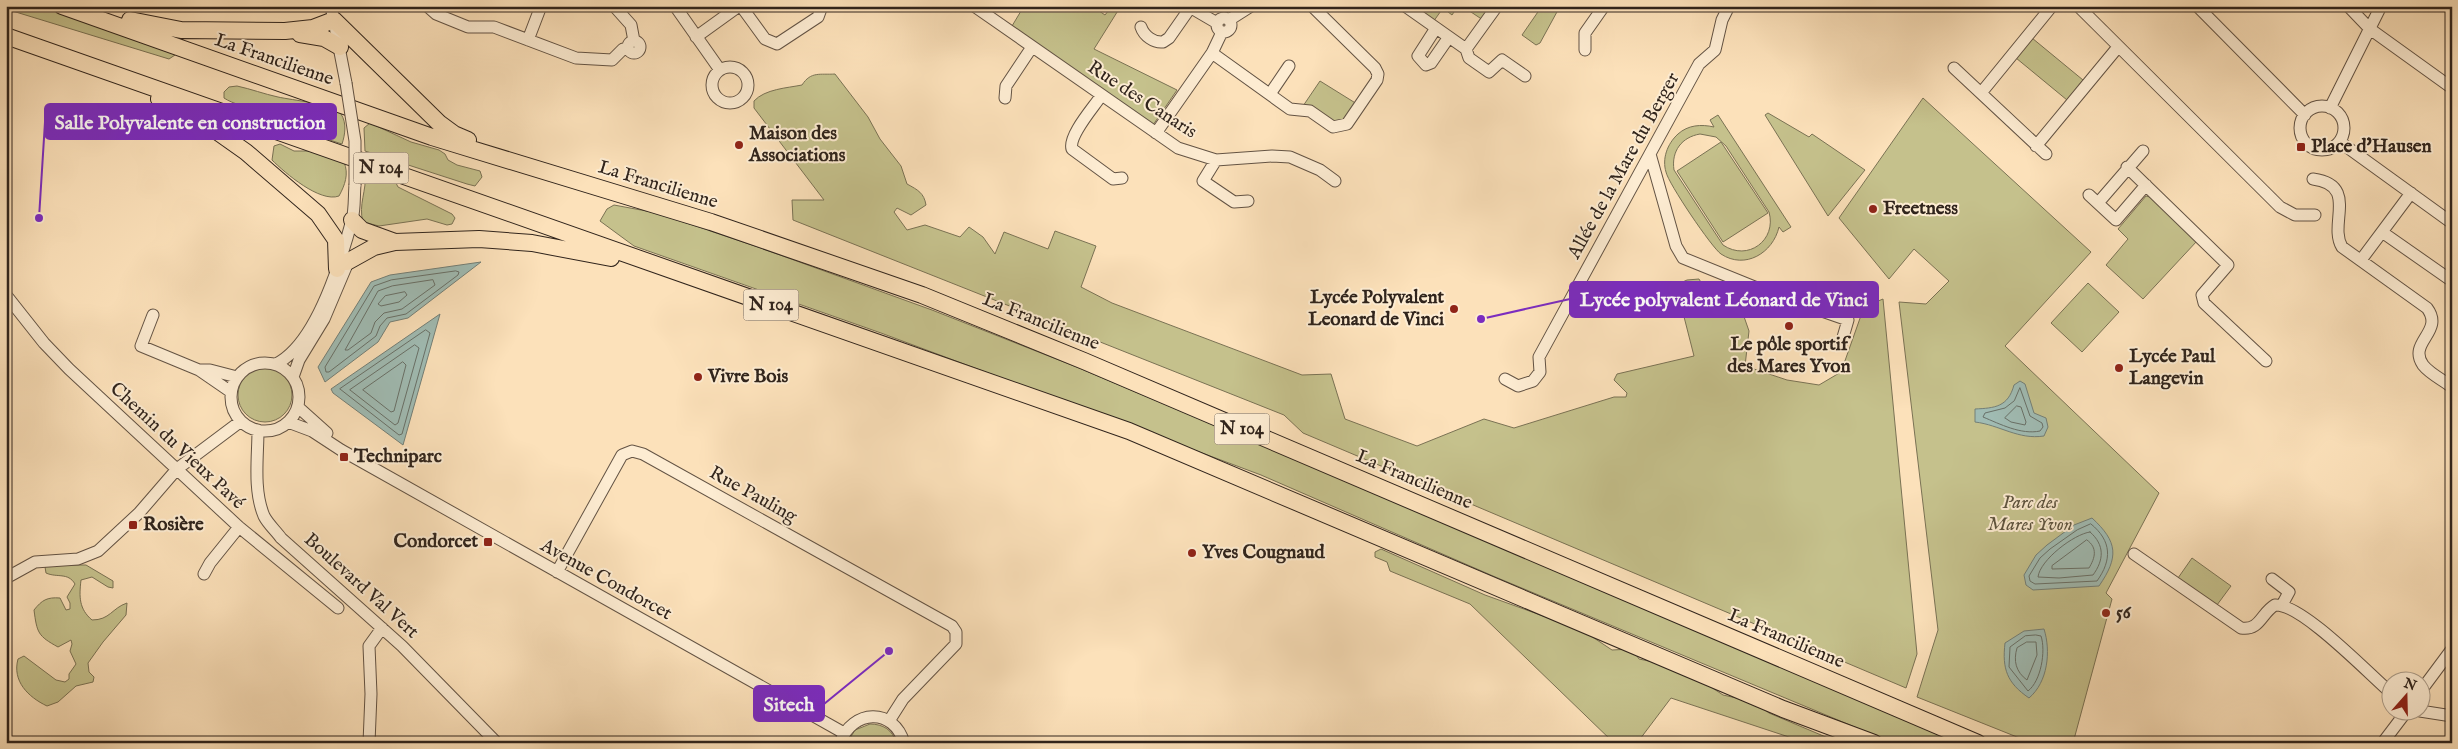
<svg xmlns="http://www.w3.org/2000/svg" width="2458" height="749" viewBox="0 0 2458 749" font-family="'IM FELL English',serif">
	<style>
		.green { fill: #c5c18c; stroke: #7a7254; fill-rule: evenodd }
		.water { fill: #a0bcb4; stroke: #737f77 }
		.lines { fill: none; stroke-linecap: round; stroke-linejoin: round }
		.shore { stroke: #687068; stroke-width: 1 }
		.minor-casing { stroke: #635344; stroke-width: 13 }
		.highway-casing { stroke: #30241c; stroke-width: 18 }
		.minor { stroke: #fdecd2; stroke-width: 11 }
		.highway { stroke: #fce1ba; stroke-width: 16 }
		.minor-bridge-casing { stroke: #635344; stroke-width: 13; stroke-linecap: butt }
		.minor-bridge { stroke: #fdecd2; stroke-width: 11 }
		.poi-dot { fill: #8f2418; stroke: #fdecd2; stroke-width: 2 }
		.labels { text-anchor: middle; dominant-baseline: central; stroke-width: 4; stroke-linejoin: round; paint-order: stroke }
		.shield { fill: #fdecd2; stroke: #6e6053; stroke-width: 1 }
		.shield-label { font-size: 18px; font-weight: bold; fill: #30241c }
		.street-label { font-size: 19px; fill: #30241c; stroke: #fdecd2 }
		.poi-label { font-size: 19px; font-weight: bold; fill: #30241c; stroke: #fdecd2; text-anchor: start }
		.park-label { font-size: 19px; font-style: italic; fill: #5d533e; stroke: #fdecd2 }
		.leader { fill: none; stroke: #7b2cbf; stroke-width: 2 }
		.callout-dot { fill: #7b2cbf; stroke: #fdecd2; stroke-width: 2 }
		.callout { fill: #7b2cbf; stroke: #7b2cbf; stroke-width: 2 }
		.callout-label { font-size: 20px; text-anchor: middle; font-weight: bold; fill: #fff }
	</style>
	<rect width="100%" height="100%" fill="#fce1ba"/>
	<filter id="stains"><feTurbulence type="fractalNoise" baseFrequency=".004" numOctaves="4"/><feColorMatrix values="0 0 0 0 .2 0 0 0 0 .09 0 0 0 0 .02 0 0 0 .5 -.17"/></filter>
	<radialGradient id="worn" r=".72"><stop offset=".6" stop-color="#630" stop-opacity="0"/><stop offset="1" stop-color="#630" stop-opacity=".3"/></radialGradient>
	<path class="green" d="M6 6H51L163 45 174 50 175 55 169 59 6 9Z
		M1024 6H1092L1105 15 1112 6 1119 9 1094 49 1177 90 1153 125 1012 26Z
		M1423 6H1497L1486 22 1462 6 1459 11 1456 9 1452 15 1443 8 1431 25 1417 15Z
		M1542 6H1563L1558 10 1540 43 1536 45 1522 35Z
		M2032 38 2083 80 2067 100 2016 58Z
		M835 74 868 117 880 139 901 166 907 184C918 190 924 193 926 205L911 215 897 208 894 212 907 230 925 225 960 237 969 227 983 237 995 254 1004 232 1048 249 1055 231 1096 246 1081 287 1112 303 1302 375 1331 374 1345 419 1417 446 1484 419 1514 428 1614 397H1626L1627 393 1614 380 1617 374 1694 356 1681 305 1676 302V285L1687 280 1699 279 1708 294 1734 303 1741 308 1749 331 1745 366 1787 380 1819 385 1841 372 1864 307 1883 299 1917 654 1906 688 1303 433 1284 415 793 220 792 200H824L754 108V101C765 89 787 88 802 85 811 71 820 75 835 74Z
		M1320 81 1357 104 1340 124 1303 106Z
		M237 86C251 89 264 94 278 97 291 100 334 104 341 114 347 123 345 135 342 144L296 129C285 113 242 110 224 98V92L229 87Z
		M1923 98 2091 252 2005 346 2159 493 2106 593 2112 599 2073 743H2032L1917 697 1938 630 1899 302 1926 304 1949 281 1914 249 1889 279 1839 218Z
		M1768 113 1809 137 1812 134 1865 170 1828 216 1765 115Z
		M1718 115 1791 227 1783 232 1779 227C1773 253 1745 270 1721 254 1712 248 1668 183 1666 172 1662 159 1667 144 1678 134 1688 125 1701 124 1714 127L1710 120ZM1700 134 1716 137 1726 146 1769 212C1777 240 1748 262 1723 245L1674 170C1671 151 1682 137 1700 134Z
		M370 123 411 142 439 150 445 154 448 160 457 165 480 171 482 177 475 186 467 184 365 151 364 128Z
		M1721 142 1768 213 1723 242 1677 171Z
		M280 144 294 151H312L344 162C349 174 345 185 339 196 320 203 285 173 272 160L274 146Z
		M367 171 395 181 398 187 452 214 455 218 452 224 447 225 427 219 379 226 363 222C358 205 367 190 365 174Z
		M2146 196 2150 197 2197 241 2143 299 2106 265 2128 239 2118 229Z
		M614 205 657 213 758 247 932 310 1079 368 1968 743H1900L1881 738 1493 576 1261 475 881 333 634 246 600 221 607 209Z
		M2088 283 2119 312 2082 352 2051 323Z
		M238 395a27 27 0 1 1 54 0a27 27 0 1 1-54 0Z
		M1381 549 1485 595 1582 630 1612 650 1632 649 1639 659 1658 663 1699 679 1723 695 1754 702 1769 713 1840 743H1807L1671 698 1637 743H1614L1470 604 1390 571 1387 562 1375 557V552Z
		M2192 558 2231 586 2217 605 2178 578Z
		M49 565H86L113 581V588L108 587 92 577 81 580C79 597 79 609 92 620 110 620 112 608 127 603L126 615 103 642 88 663 89 672 94 677 93 682 76 686 58 702 47 706C28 697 12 681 18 659L24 656 56 680 65 682 69 679V674L76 664 70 651 72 644 71 640 58 647C38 636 37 633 34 610 42 600 47 597 60 598L66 610 70 609V603L67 597 75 584C68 572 57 578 46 573L45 567Z
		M870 724C883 724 893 730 896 743H847L855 730Z"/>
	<path class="water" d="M481 262 408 318 390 322 378 342 325 382 318 367 371 282 390 275Z
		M440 314 403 445 333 393 331 389Z
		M2020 381 2025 384 2034 413 2046 418 2048 427 2044 436C2018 440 2000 425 1975 422V409C1995 408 2008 407 2014 385Z
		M2092 518C2118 542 2119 557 2099 586L2033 590 2026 585 2024 575 2036 555 2047 545 2074 525Z
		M2044 629C2051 651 2048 682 2029 698 2007 683 2002 669 2005 643L2024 631Z"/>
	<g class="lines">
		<path class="shore" d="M456 271 459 272 458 275 406 314 387 318 380 326 376 336 329 372H326L325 367 374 286 391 280Z
			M433 280 435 285 402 309 384 313 375 322 371 333 348 350H345L378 291 392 286Z
			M405 292 407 295 399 302 381 306 378 304 385 296Z
			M426 330 430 333 402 434 399 435 340 389Z
			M415 345 419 348 398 423 395 425 350 390Z
			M403 362 406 365 394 411 391 412 363 390Z
			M2020 388 2030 416 2042 423 2043 427 2040 431C2021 435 2000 424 1983 417L1985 413 2005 408 2014 401Z
			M2017 406 2021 407 2026 422 2025 425 2011 422 2005 418Z
			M2091 524C2112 541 2112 560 2097 581L2035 584 2030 581 2029 576 2040 558 2050 549 2077 530Z
			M2090 532C2105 545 2104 560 2093 575L2059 578 2038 577C2040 560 2074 534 2090 532Z
			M2087 540C2098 548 2095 558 2089 568L2052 569V566Z
			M2036 635 2041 636C2046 651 2041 681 2028 691L2009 667 2010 647 2025 636Z
			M2027 642H2036L2037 655 2027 680C2016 672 2013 661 2017 648Z"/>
		<defs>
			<path id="minor" d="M331 6 346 83
				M427 6 436 14 468 27H494L576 58 612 60 623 49H628
				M614 6 631 25 634 41
				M675 6 720 70
				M741 6 765 39 777 44 818 17 822 6
				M974 6 1178 148 1216 160 1272 156 1290 157 1320 170 1335 181
				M1188 6 1217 23
				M1405 6 1466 49 1497 6
				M2078 6 2280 207 2295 215H2315
				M2197 6 2305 115
				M2348 6 2370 29 2452 88
				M2448 6 2452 9
				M1217 25a7 7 0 1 1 14 0a7 7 0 1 1-14 0Z
				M1229 20 1251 6
				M1141 27C1144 36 1154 43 1163 42L1169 38 1190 8
				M1436 28 1418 56 1426 65 1431 63 1449 37
				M696 37 739 6
				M528 40 541 6
				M628 47a6 6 0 1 1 12 0a6 6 0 1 1-12 0Z
				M1466 49 1469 58 1489 72 1502 60 1525 76
				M1585 50V33L1604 6
				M1212 53 1290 109 1310 111 1333 127 1347 124 1377 80 1378 74 1375 68 1312 6
				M712 85a18 18 0 1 1 36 0a18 18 0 1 1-36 0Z
				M1954 68 2046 154
				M1981 93 2052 6
				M1270 94 1289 66
				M1101 96C1093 108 1068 136 1072 149L1113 179 1122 178
				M1005 98 1006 86 1032 47
				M2300 128a22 22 0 1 1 44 0a22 22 0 1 1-44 0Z
				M2330 108 2381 6
				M1156 133 1212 53 1222 32
				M2340 142 2452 223
				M2036 146 2118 47
				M1650 154 1676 246 1683 258 1767 292 1848 320 1841 344
				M1216 160 1203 181 1234 202 1248 201
				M2127 167 2228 265 2202 295 2204 303 2266 361
				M2313 179C2359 185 2328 224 2342 247L2427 308C2445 332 2407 342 2423 365 2430 374 2443 380 2452 387
				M2089 195 2116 220 2146 185
				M2098 203 2143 151
				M2382 232 2452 281
				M2361 260 2411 193
				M6 295 44 343 69 369 239 527 338 608
				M153 315 141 346 199 370
				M231 397a34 34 0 1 1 68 0a34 34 0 1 1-68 0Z
				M276 364C316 344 341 261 352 220 355 209 354 196 355 185
				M293 377 299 360 324 319 346 267
				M1505 379 1518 386 1533 381 1540 372 1539 357 1699 64 1715 50 1722 20 1729 6
				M231 392 199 370H210L237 377
				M298 407 327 433
				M288 422 312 431 341 450 844 733
				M258 430C258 457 253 490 264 516 268 524 276 531 281 538L402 646 497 743
				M2134 554 2241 628C2260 631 2261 613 2275 605 2301 603 2368 673 2390 692
				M557 572 622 455 632 451 643 454 952 626 956 632V644L903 699 889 721
				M204 574 210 563 239 527
				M6 578 35 562 78 559 98 551 139 513 177 469 241 421
				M2272 579 2289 592 2282 605
				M2420 692 2452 649
				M2420 711 2452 716
				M2384 741 2406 712
				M369 743 371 694 369 646 382 628
				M840 743C852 709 894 707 904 743"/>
			<path id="highway" d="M62 6 432 137 711 222 922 295 1084 361 1978 743
				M130 20 181 30 285 31 313 28 334 20 439 123 454 134 468 140
				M300 34 324 38 340 47
				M6 36 1129 431 1783 709 1874 743
				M159 99 205 123 246 152 318 214 336 240 337 269
				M352 220 362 230 395 242
				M347 262 374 247 395 242 479 239 532 243 611 258"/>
		</defs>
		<use href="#minor" class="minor-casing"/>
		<use href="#highway" class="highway-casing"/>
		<use href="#minor" class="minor"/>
		<use href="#highway" class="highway"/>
		<defs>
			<path id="minor-bridge" d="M346 83 355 141V185"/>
		</defs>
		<use href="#minor-bridge" class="minor-bridge-casing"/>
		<use href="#minor-bridge" class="minor-bridge"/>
	</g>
	<g class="poi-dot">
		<circle cx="739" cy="145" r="5"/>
		<rect x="2296" y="142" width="10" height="10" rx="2.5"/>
		<circle cx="1873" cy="209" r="5"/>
		<circle cx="1454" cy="309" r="5"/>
		<circle cx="1789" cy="326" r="5"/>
		<circle cx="2119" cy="368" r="5"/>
		<circle cx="698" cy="377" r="5"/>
		<rect x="339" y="452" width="10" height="10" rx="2.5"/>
		<rect x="128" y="520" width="10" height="10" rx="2.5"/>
		<rect x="483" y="537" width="10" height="10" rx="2.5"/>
		<circle cx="1192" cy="553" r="5"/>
		<circle cx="2106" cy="613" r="5"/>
	</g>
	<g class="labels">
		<g class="shield">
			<rect x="353.5" y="152.5" width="55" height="31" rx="4"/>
			<rect x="743.5" y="289.5" width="55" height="31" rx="4"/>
			<rect x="1214.5" y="413.5" width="55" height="31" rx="4"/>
		</g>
		<g class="shield-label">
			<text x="381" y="168">N 104</text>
			<text x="771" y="305">N 104</text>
			<text x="1242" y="429">N 104</text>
		</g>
		<g class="street-label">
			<text transform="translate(274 60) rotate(19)">La Francilienne</text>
			<text transform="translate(1142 100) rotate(33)">Rue des Canaris</text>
			<text transform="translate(1624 166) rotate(-61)">Allée de la Mare du Berger</text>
			<text transform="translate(658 185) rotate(17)">La Francilienne</text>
			<text transform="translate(1041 322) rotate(22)">La Francilienne</text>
			<text transform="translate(177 446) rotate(43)">Chemin du Vieux Pavé</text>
			<text transform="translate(1414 480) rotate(23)">La Francilienne</text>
			<text transform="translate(753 495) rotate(29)">Rue Pauling</text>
			<text transform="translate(606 580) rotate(29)">Avenue Condorcet</text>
			<text transform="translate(361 586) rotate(42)">Boulevard Val Vert</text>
			<text transform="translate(1786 639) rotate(23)">La Francilienne</text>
		</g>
		<g class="poi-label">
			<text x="749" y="134">Maison des<tspan x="749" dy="22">Associations</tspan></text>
			<text x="2311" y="147">Place d'Hausen</text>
			<text x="1883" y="209">Freetness</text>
			<text x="1444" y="298" text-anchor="end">Lycée Polyvalent<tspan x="1444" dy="22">Leonard de Vinci</tspan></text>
			<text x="1789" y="345" text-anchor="middle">Le pôle sportif<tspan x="1789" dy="22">des Mares Yvon</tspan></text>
			<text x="2129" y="357">Lycée Paul<tspan x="2129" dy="22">Langevin</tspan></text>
			<text x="708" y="377">Vivre Bois</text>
			<text x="354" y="457">Techniparc</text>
			<text x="143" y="525">Rosière</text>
			<text x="478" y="542" text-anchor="end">Condorcet</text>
			<text x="1202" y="553">Yves Cougnaud</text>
			<text x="2116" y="613">56</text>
		</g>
		<g class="park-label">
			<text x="2030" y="503">Parc des<tspan x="2030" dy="22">Mares Yvon</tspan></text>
		</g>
	</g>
	<path class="leader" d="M39 218L45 122M1481 319L1570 299M889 651L824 704"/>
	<g class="callout-dot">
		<circle cx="39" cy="218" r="5"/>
		<circle cx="1481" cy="319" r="5"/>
		<circle cx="889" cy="651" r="5"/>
	</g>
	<g class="callout">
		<rect x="45" y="104" width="291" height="35" rx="5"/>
		<rect x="1570" y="282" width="308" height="35" rx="5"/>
		<rect x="754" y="686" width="70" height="35" rx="5"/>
	</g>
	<g class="callout-label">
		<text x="190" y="129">Salle Polyvalente en construction</text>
		<text x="1724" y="306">Lycée polyvalent Léonard de Vinci</text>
		<text x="789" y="711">Sitech</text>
	</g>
	<rect width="2458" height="749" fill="none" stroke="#fce1ba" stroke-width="25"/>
	<rect x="8" y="8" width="2443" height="734" fill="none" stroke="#30241c" stroke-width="2.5"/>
	<rect x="12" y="12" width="2433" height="724" fill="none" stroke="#30241c"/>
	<g transform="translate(2406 696) rotate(20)"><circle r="24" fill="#fdecd2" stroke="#ab9c89"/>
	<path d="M0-4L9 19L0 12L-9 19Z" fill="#8f2418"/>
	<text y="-8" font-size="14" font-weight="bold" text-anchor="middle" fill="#30241c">N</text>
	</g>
	<rect width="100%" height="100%" filter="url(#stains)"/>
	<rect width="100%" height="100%" fill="url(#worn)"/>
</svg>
